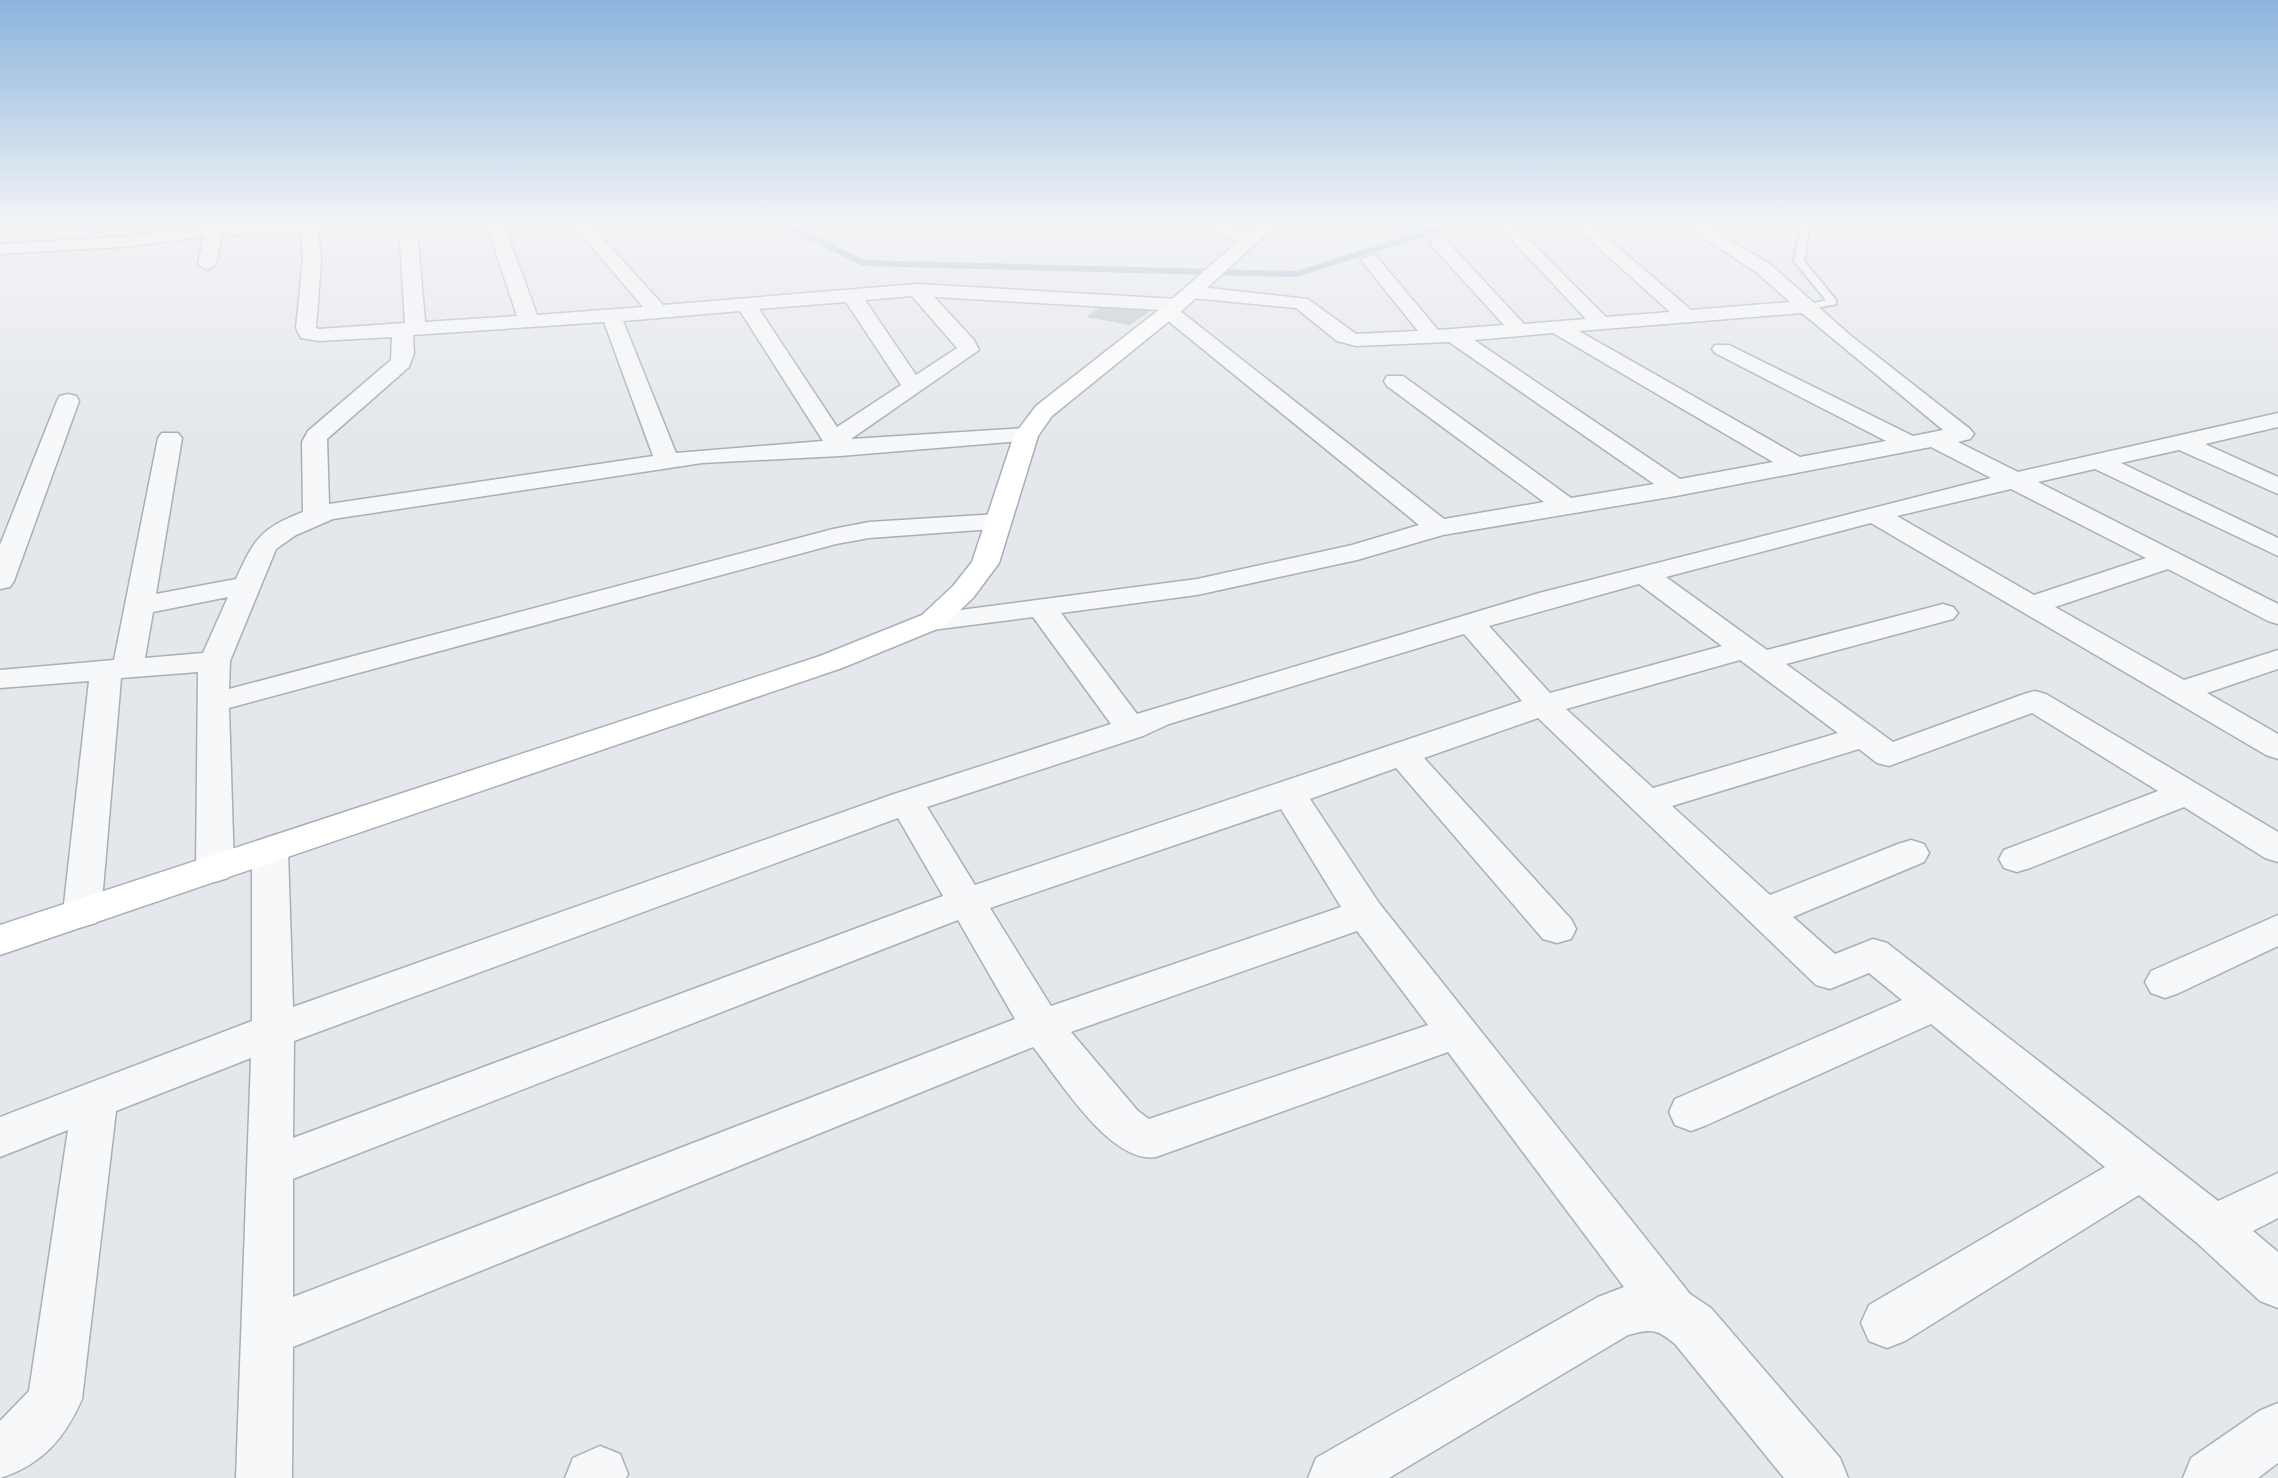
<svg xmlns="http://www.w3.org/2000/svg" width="2278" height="1478" viewBox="0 0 2278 1478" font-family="'Roboto Condensed',sans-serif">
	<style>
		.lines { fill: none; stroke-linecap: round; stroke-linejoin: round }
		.stream { stroke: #9fb4cc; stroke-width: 6 }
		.building { fill: #bbc0ca }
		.lane-casing { stroke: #a9aeb7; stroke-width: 4 }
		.street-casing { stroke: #a9aeb7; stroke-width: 3 }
		.secondary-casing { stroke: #a9aeb7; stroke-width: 3 }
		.lane { fill: #f7f8fa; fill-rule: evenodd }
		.street { fill: #f7f8fa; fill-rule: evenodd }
		.secondary { fill: #fff; fill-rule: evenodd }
	</style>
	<rect width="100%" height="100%" fill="#e4e7ec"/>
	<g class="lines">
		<path class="stream" d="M780 222 863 263 1296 274 1461 222"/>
	</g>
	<path class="building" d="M1106 303 1150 311 1130 325 1086 317Z"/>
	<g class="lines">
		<defs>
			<path id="lane" d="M1802 222H1810L1804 261 1836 300V304L1807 310 1802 307 1826 300 1794 261Z"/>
			<path id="street" d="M208 222H224V225L363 222 355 227 318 230 321 260 316 328 319 329 405 323 400 241 409 236 418 241 425 322 517 316 486 222H503L537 315 643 307 571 222H588L663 305 917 284 1177 299 1187 305 1179 310 1444 519 1544 502 1387 386 1384 381 1387 376H1403L1571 498 1654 484 1449 342 1356 346 1337 341 1296 308 1192 298 1182 292 1185 288 1192 286 1308 299 1356 334 1418 331 1361 260 1370 255 1376 256 1438 330 1504 325 1432 246 1429 242 1438 237 1444 238 1524 324 1586 319 1499 226 1502 222H1511L1606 317 1670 312 1570 222H1589L1691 310 1790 302 1756 272 1679 222H1700L1770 264 1850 335 1970 429 1974 434 1970 439 1958 442 2018 472 2278 413V427L2205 444 2278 477V494L2179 450 2121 463 2278 538V556L2095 469 2038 482 2278 604V624L2268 621 2168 569 2055 607 2184 680 2278 650V669L2207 693 2278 734V759L2266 755 1871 523 1666 577 1767 650 1943 604 1953 607 1958 613 1953 619 1786 664 1893 742 2024 694 2035 691 2046 694 2278 832V862L2265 858 2184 807 2030 868 2017 872 2004 868 1999 859 2004 850 2158 791 2032 713 1889 766 1877 763 1859 749 1672 806 1770 895 1898 844 1911 840 1924 844 1929 853 1924 862 1793 917 1835 954 1873 939 1887 943 2218 1201 2278 1173V1218L2253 1231 2278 1252V1308L2260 1301 2197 1243 2139 1195 1905 1341 1887 1348 1869 1341 1861 1323 1869 1305 2105 1167 1931 1024 1707 1125 1691 1131 1675 1125 1669 1112 1675 1099 1902 1000 1869 973 1830 989 1816 985 1538 718 1424 758 1571 919 1576 929 1571 939 1557 943 1543 939 1396 768 1310 799 1379 903 1690 1294 1711 1308 1840 1458 1848 1478H1784L1675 1344C1656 1328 1651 1329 1628 1335L1389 1478H1308L1316 1458 1598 1297 1624 1287 1448 1052 1156 1157C1110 1164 1060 1080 1033 1047L293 1347 292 1478H236L251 1058 116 1111 82 1399C65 1438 42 1465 0 1478V1421L29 1391 68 1130 0 1157V1117L252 1021V852L257 843 270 839 283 843 288 852 293 1007 894 794 1111 724 1033 617 932 630 922 627 917 621 922 615 1197 579 1352 545 1419 525 1162 316 1161 310 934 297 974 340 979 350 851 439 1026 428 1034 430 1038 435 1034 440 840 456 702 463 333 519 296 535 276 549 230 661 229 689 833 529 869 522 998 514 1007 516 1011 522 1007 528 869 538 836 544 229 708 234 869 228 878 215 882 202 878 196 869 198 672 121 678 101 913 96 923 82 927 68 923 63 913 89 681 0 688V670L114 660 158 438 162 433H178L182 438 156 594 236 579C254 539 261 528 303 512L302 442 308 431 391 360 392 337 319 341 301 338 296 328 303 260 301 231 222 236 216 264 207 270 198 264 204 237 121 247 0 254V244L121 237 206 227ZM912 296 957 348 916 375 865 300ZM846 302 901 385 837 427 759 309ZM740 311 823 441 676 453 623 321ZM1802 313 1943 430 1913 436 1729 345H1715L1712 349 1715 353 1886 441 1800 457 1579 331ZM604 322 653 456 329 504 327 439 409 367 414 353 413 335ZM1553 333 1773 462 1680 479 1474 340ZM1931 447 1991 478 1539 593 1137 714 1061 613 1197 595 1357 560 1443 535 1676 496ZM2011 489 2146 558 2034 595 1897 516ZM1639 584 1722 646 1550 693 1489 626ZM228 597 203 653 145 658 153 612ZM1464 634 1522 701 975 885 927 807 1143 736 1169 724ZM1740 660 1838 733 1653 788 1566 709ZM1281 809 1341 907 1051 1006 990 908ZM898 818 943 896 293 1138 294 1041ZM958 920 1015 1019 293 1297V1179ZM1357 931 1428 1025 1149 1119 1138 1111 1071 1032Z
				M1197 222H1220L1258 237 1261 241 1252 246 1246 245 1200 226Z
				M68 394 76 396 79 401 14 581 10 587 0 589V545L57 401 60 396Z
				M2278 915V946L2179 993 2165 998 2151 993 2145 982 2151 971Z
				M2278 1403V1463L2258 1478H2183L2191 1458 2259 1411Z
				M600 1446 620 1454 628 1474 626 1478H565L573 1458Z"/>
			<path id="secondary" d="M1260 222H1279L1184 309 1052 416 1038 436 999 563 973 598 942 627 842 668 0 955V925L820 656 922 615 953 586 972 562 1014 435 1036 406 1170 301Z"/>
		</defs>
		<use href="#lane" class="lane-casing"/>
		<use href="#street" class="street-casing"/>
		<use href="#secondary" class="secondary-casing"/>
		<use href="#lane" class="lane"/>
		<use href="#street" class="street"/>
		<use href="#secondary" class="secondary"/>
	</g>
	<linearGradient id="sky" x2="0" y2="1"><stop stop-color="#8bb4dd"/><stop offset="0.52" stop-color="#f3f4f6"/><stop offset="1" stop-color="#f3f4f6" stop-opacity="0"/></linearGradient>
	<rect width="2278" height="429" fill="url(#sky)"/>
</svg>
